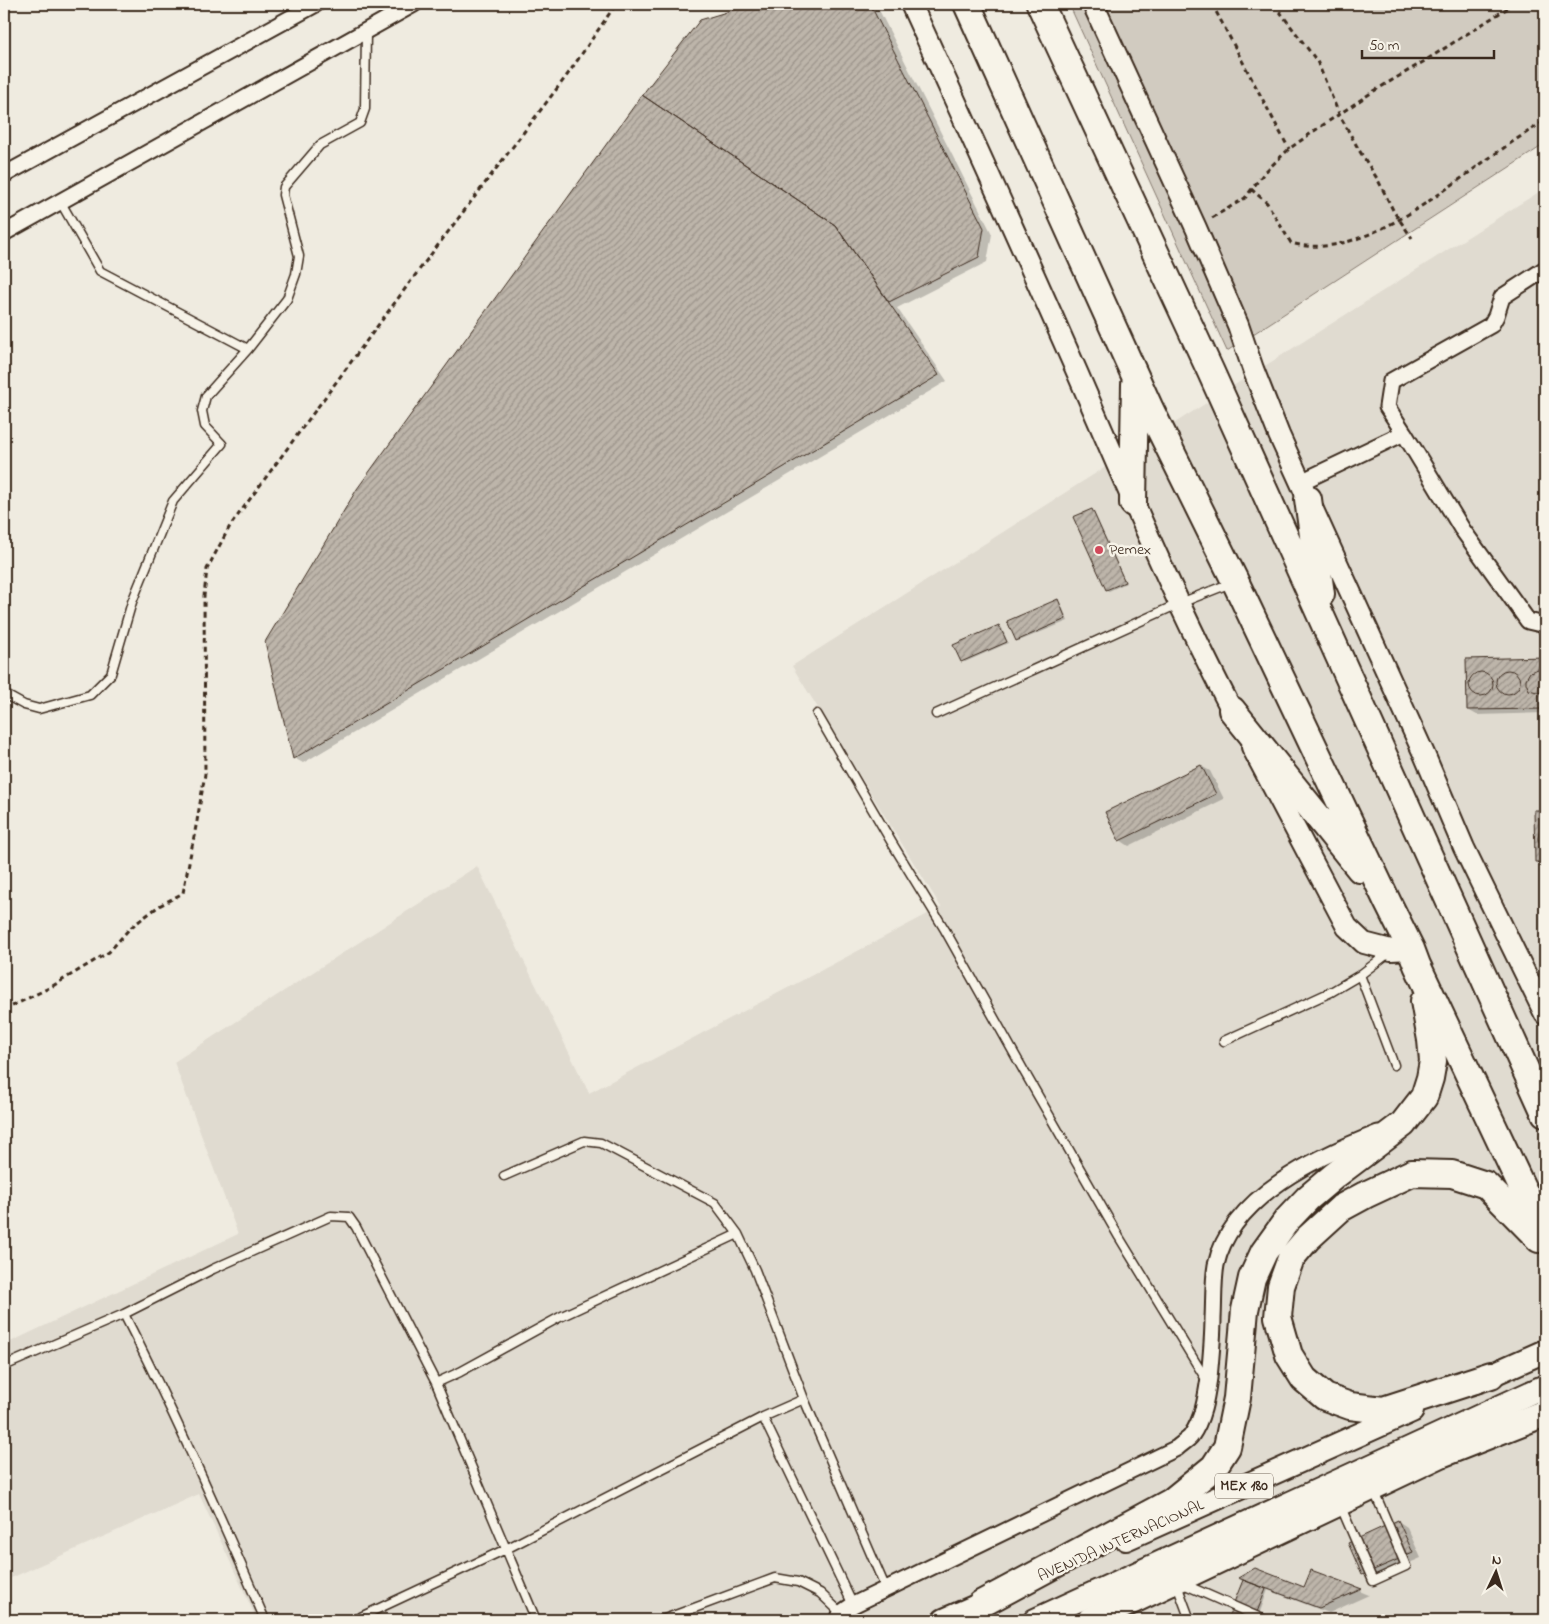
<svg xmlns="http://www.w3.org/2000/svg" width="1549" height="1624" viewBox="0 0 1549 1624" font-family="'Indie Flower',sans-serif">
	<style>
		.built { fill: #e0dbd0 }
		.green { fill: #d1cbc0; stroke: #867a6f }
		.shadow { fill: #0003 }
		.building { fill: url(#building-hatch); stroke: #3b2a1e }
		.lines { fill: none; stroke-linecap: round; stroke-linejoin: round }
		.lane-casing { stroke: #3b2a1e; stroke-width: 11 }
		.street-casing { stroke: #3b2a1e; stroke-width: 19 }
		.secondary-casing { stroke: #3b2a1e; stroke-width: 24 }
		.primary-casing { stroke: #3b2a1e; stroke-width: 26 }
		.highway-casing { stroke: #3b2a1e; stroke-width: 30 }
		.path { stroke: #3b2a1e; stroke-width: 3; stroke-dasharray: 5 4; stroke-linecap: butt }
		.lane { stroke: #f7f3e8; stroke-width: 8 }
		.street { stroke: #f7f3e8; stroke-width: 15 }
		.secondary { stroke: #f7f3e8; stroke-width: 20 }
		.primary { stroke: #f7f3e8; stroke-width: 22 }
		.highway { stroke: #f7f3e8; stroke-width: 26 }
		.poi-dot { fill: #d1495b; stroke: #f7f3e8; stroke-width: 2 }
		.labels { text-anchor: middle; dominant-baseline: central; stroke-width: 5; stroke-linejoin: round; paint-order: stroke }
		.shield { fill: #f7f3e8; stroke: #73665b; stroke-width: 1 }
		.shield-label { font-size: 15px; font-weight: bold; fill: #3b2a1e }
		.poi-label { font-size: 16px; fill: #3b2a1e; stroke: #f7f3e8; text-anchor: start }
		.street-label { font-size: 16px; fill: #3b2a1e; stroke: #f7f3e8 }
	</style>
	<defs>
		<pattern id="building-hatch" width="6" height="6" patternUnits="userSpaceOnUse" patternTransform="scale(1.25)"><rect width="6" height="6" fill="#bdb5aa"/><path d="M-1 1l2-2M0 6l6-6M5 7l2-2" fill="none" stroke="#9b938a"/></pattern>
	</defs>
	<rect width="100%" height="100%" fill="#efebe0"/>
	<filter id="ink" filterUnits="userSpaceOnUse"><feTurbulence type="fractalNoise" baseFrequency=".02" numOctaves="2"/><feDisplacementMap in="SourceGraphic" scale="10" xChannelSelector="R" yChannelSelector="G"/><feConvolveMatrix kernelMatrix="1 2 1 2 8 2 1 2 1" color-interpolation-filters="sRGB"/></filter>
	<g filter="url(#ink)">
		<path class="built" d="M1545 188V1620H257L199 1494 11 1578 4 1565V1345L238 1234 174 1062 477 866 589 1093 941 907 792 666Z"/>
		<path class="green" d="M1069 4H1545V144L1227 351Z"/>
		<path class="shadow" d="M757 4H876L992 234 987 262 897 308 947 381 303 763 294 758 701 21Z
			M1092 510 1094 512 1126 583 1109 591 1107 590Z
			M1058 601 1060 602 1068 621 1019 641 1017 640Z
			M999 626 1002 628 1008 643 965 662 962 661Z
			M1545 658V713L1477 715 1468 710 1467 660Z
			M1201 766 1210 771 1224 799 1129 846 1120 840Z
			M1545 811V866L1536 861 1535 812Z
			M1398 1521 1407 1527 1421 1558 1372 1579 1363 1574Z
			M1311 1571 1369 1595 1329 1613 1268 1590 1257 1620H1229L1244 1580 1304 1589Z"/>
		<path class="building" d="M753 4H870L984 228 979 257 889 302 835 225 642 95 700 20Z
			M642 95 835 225 939 375 293 759 265 642 357 489Z
			M1092 509 1125 582 1106 590 1073 517Z
			M1058 599 1066 619 1016 641 1007 621Z
			M999 625 1007 642 961 662 953 645Z
			M1545 657V709L1467 710 1466 659Z
			M1538 669 1545 671V691L1541 693 1529 690 1526 683V679L1530 672Z
			M1496 682a12 12 0 1 1 24 0a12 12 0 1 1-24 0Z
			M1469 684a12 12 0 1 1 24 0a12 12 0 1 1-24 0Z
			M1201 765 1216 794 1119 841 1105 812Z
			M1534 810H1545V862H1535Z
			M1545 825V847L1539 842 1538 838 1540 830Z
			M1398 1520 1413 1553 1362 1575 1348 1543Z
			M1255 1568 1304 1587 1311 1570 1362 1589 1319 1608 1238 1578Z
			M1243 1580 1266 1589 1254 1620H1227Z"/>
		<g class="lines">
			<defs>
				<path id="lane" d="M248 349 287 299 296 274 299 256 283 195 284 187 320 145 360 123 365 109 366 31
					M4 694 24 705 39 709 90 695 111 674 132 602 173 501 222 444 205 426 202 411 206 396 248 349 100 271 60 201
					M817 714 892 843 945 930 1025 1073 1119 1237 1207 1381
					M936 714 1178 604 1231 583
					M1360 975 1394 1065
					M1224 1041 1331 992 1360 975 1390 952
					M504 1176 584 1141 601 1143 715 1203 738 1234 755 1270 804 1399 886 1589
					M4 1366 124 1314
					M763 1417 853 1605
					M1341 1507 1373 1581 1406 1566 1374 1491
					M1181 1583 1265 1620
					M1177 1585 1190 1620
					M265 1620C221 1517 175 1414 124 1314L213 1269 331 1216 349 1217 356 1227 436 1383
					M354 1620 506 1549 763 1417 804 1399
					M536 1620 436 1383 460 1372 560 1317 738 1234
					M662 1620 775 1578 798 1582 820 1593 841 1613"/>
				<path id="street" d="M4 175 316 4
					M4 233 414 4
					M1404 433 1462 529 1528 621 1545 625
					M1301 482 1404 433 1387 407 1391 381 1491 325 1496 316 1502 297 1545 269
					M838 1620 841 1613 853 1605 1177 1448C1181 1444 1188 1440 1191 1436 1203 1419 1206 1398 1209 1378 1211 1358 1213 1338 1213 1318 1214 1300 1213 1282 1216 1265 1231 1196 1319 1156 1378 1133"/>
				<path id="secondary" d="M911 4C967 126 1023 249 1077 372 1128 490 1178 608 1238 722
					M1093 4 1196 228 1238 325 1253 369 1279 435 1424 754 1464 848 1545 1014
					M1252 747 1347 927 1364 943 1391 950 1411 949"/>
				<path id="primary" d="M1475 1382 1545 1351
					M1126 1539 1412 1411
					M944 1620 997 1597
					M1035 1620 1545 1386"/>
				<path id="highway" d="M967 4 1150 409 1235 581 1388 903 1411 949 1417 965 1545 1236
					M1040 4 1210 370 1545 1113
					M1308 499 1321 594
					M1133 503 1135 384
					M1232 710 1360 869
					M1491 1375 1383 1410 1350 1406 1325 1397 1304 1379 1289 1355 1278 1317 1281 1286 1291 1258 1307 1239 1341 1208 1365 1195 1412 1173 1452 1174 1486 1185 1539 1239
					M981 1604 1171 1502 1214 1467 1227 1447 1237 1398 1245 1310 1252 1278 1264 1252 1287 1220 1308 1198 1334 1176 1403 1124 1424 1097 1430 1078 1433 1061 1431 1040 1424 1001
					M1091 1620 1441 1454 1545 1413"/>
			</defs>
			<use href="#lane" class="lane-casing"/>
			<use href="#street" class="street-casing"/>
			<use href="#secondary" class="secondary-casing"/>
			<use href="#primary" class="primary-casing"/>
			<use href="#highway" class="highway-casing"/>
			<path class="path" d="M1212 4 1289 149
				M1274 4 1317 61 1339 114 1359 150 1378 180 1394 212 1412 238
				M1251 189 1267 203 1291 243C1356 262 1436 196 1485 161 1505 147 1525 133 1545 121
				M1212 218 1245 198 1264 173 1289 149 1317 129 1374 91 1423 62 1514 4
				M4 1010 51 987 109 952 130 928 159 906 183 893 197 821 205 774 204 596 207 569 230 526 413 278 568 74 616 4"/>
			<use href="#lane" class="lane"/>
			<use href="#street" class="street"/>
			<use href="#secondary" class="secondary"/>
			<use href="#primary" class="primary"/>
			<use href="#highway" class="highway"/>
		</g>
	</g>
	<circle class="poi-dot" cx="1099" cy="550" r="5"/>
	<g class="labels">
		<rect class="shield" x="1215" y="1473.5" width="58" height="25" rx="4"/>
		<g class="shield-label">
			<text x="1244" y="1486">MEX 180</text>
		</g>
		<g class="poi-label">
			<text x="1109" y="550">Pemex</text>
		</g>
		<g class="street-label">
			<text transform="translate(1121 1541) rotate(-24)">AVENIDA INTERNACIONAL</text>
		</g>
	</g>
	<rect width="1549" height="1624" fill="none" stroke="#f7f3e8" stroke-width="20"/>
	<rect x="10" y="10" width="1529" height="1604" fill="none" stroke="#3b2a1e" stroke-width="2" filter="url(#ink)"/>
	<g transform="translate(1496 1572) rotate(4)" stroke="#f7f3e8" stroke-width="4" paint-order="stroke">
	<path d="M0-4L9 19L0 12L-9 19Z" fill="#3b2a1e"/>
	<text y="-8" font-size="14" font-weight="bold" text-anchor="middle" fill="#3b2a1e">N</text>
	</g>
	<path d="M1362 50v8h132v-8" fill="none" stroke="#3b2a1e" stroke-width="2.5"/>
	<text x="1369" y="50" font-size="15" fill="#3b2a1e" stroke="#f7f3e8" stroke-width="4" paint-order="stroke">50 m</text>
</svg>
